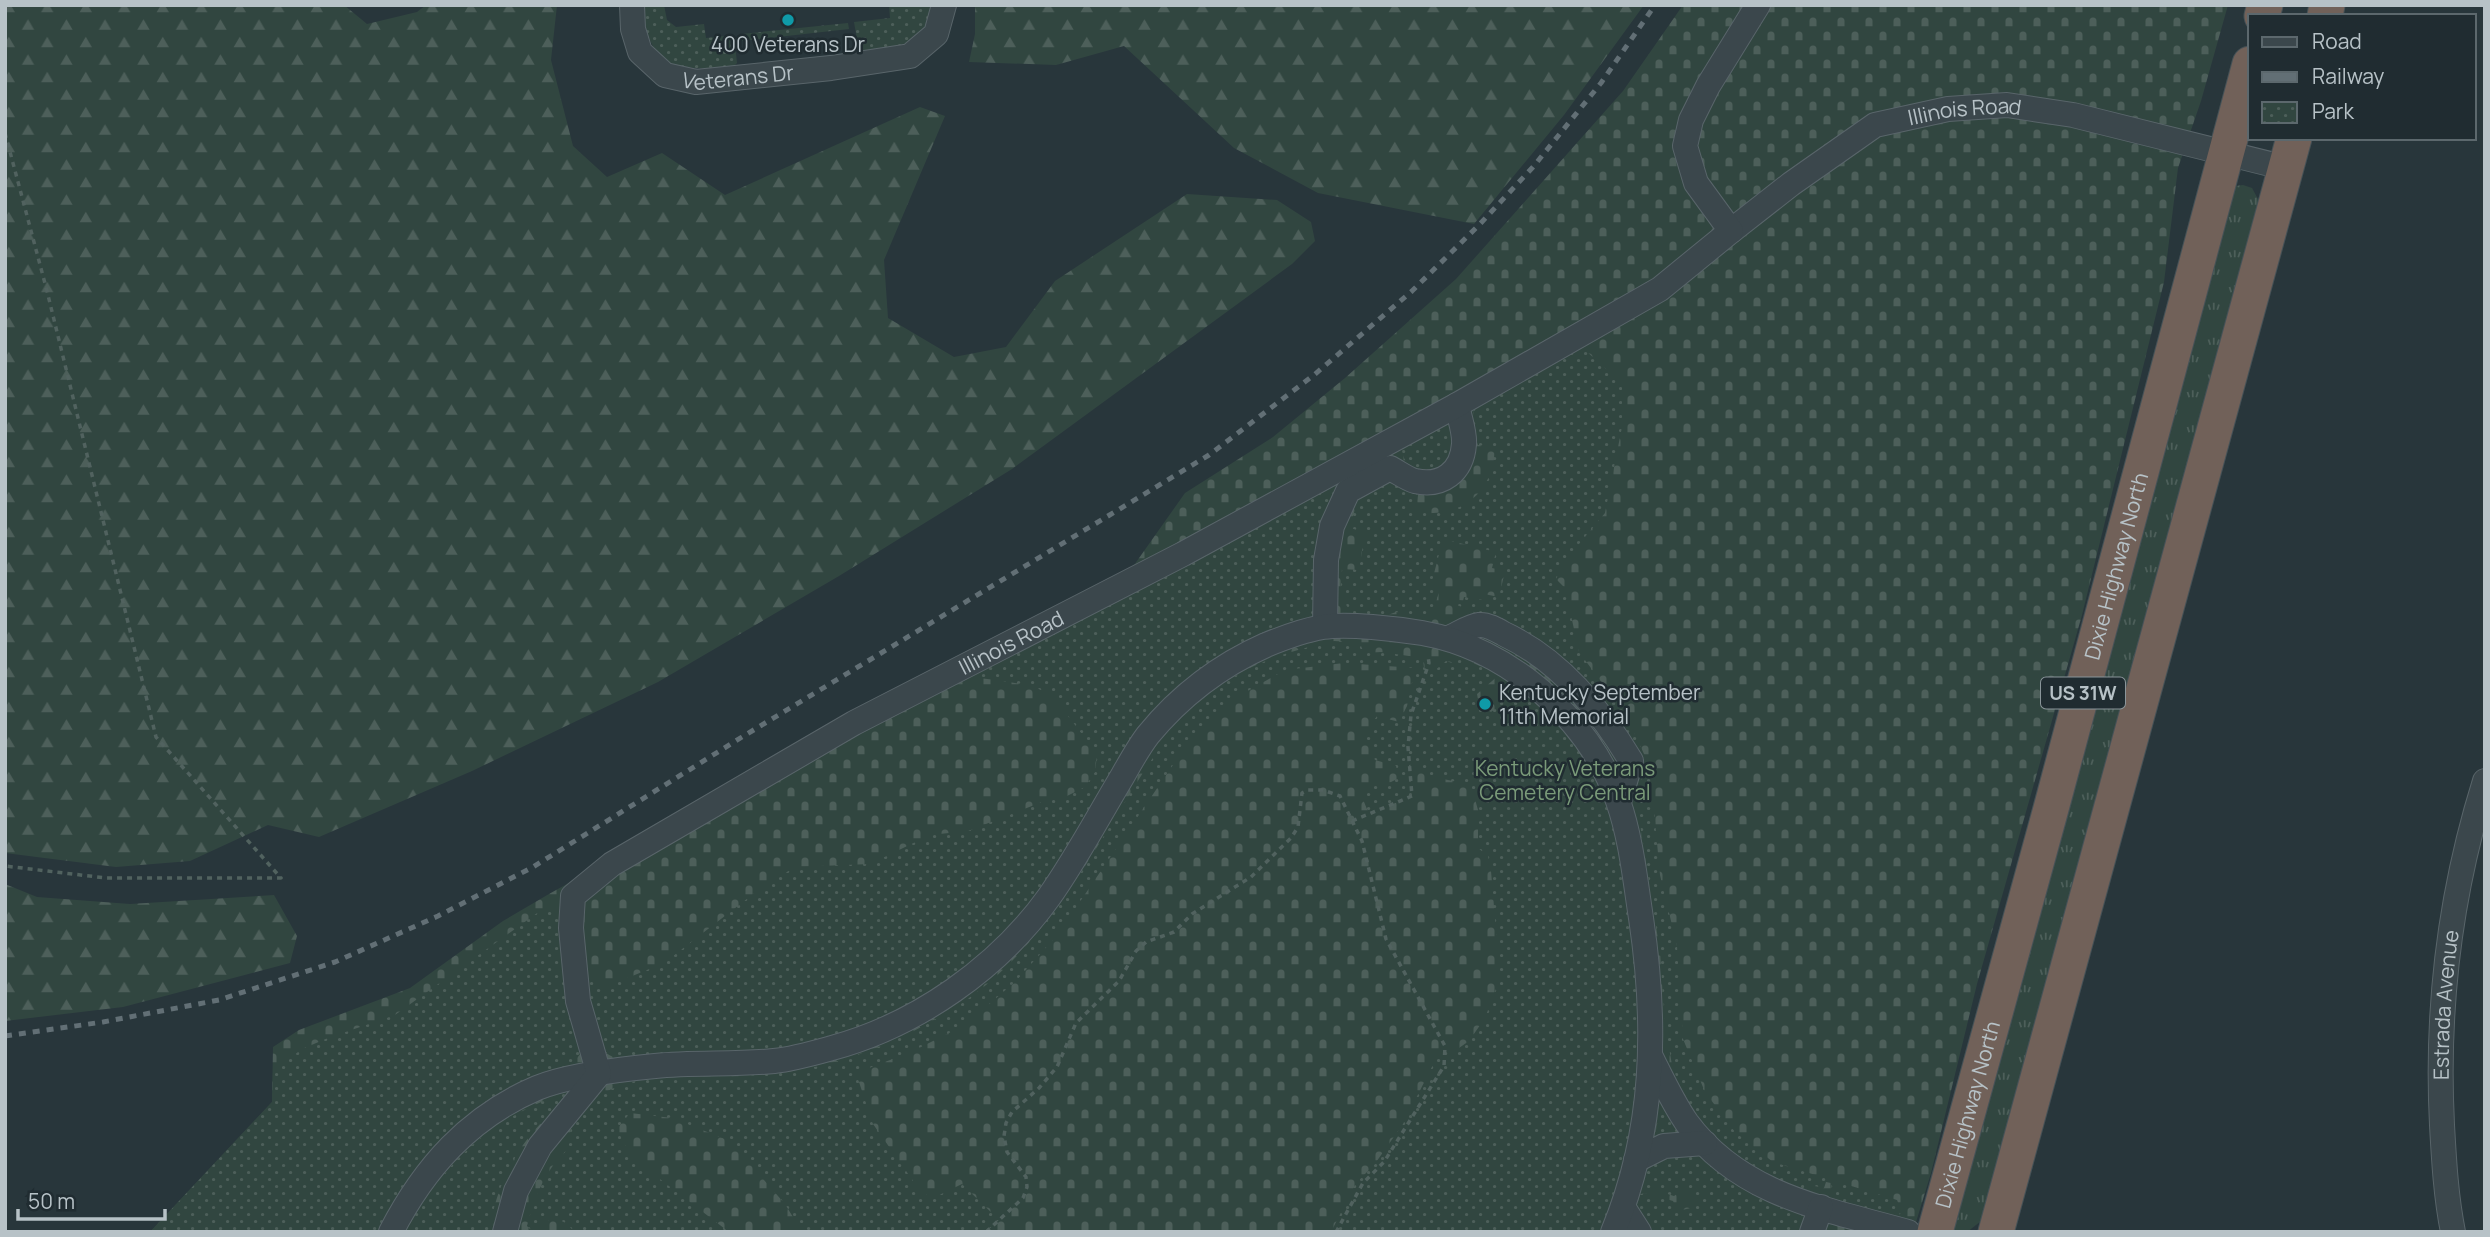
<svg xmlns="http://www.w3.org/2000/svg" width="2490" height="1237" viewBox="0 0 2490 1237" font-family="Manrope,sans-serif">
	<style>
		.grass { fill: url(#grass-tufts) }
		.forest { fill: url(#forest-firs) }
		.cemetery { fill: url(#cemetery-stones) }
		.park { fill: url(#park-dots) }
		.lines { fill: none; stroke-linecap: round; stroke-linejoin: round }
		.minor-casing { stroke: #59656a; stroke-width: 26 }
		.highway-casing { stroke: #465257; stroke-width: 37 }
		.path { stroke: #51625f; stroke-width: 3.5; stroke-dasharray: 5 5; stroke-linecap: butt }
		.minor { stroke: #3b474c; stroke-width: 24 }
		.highway { stroke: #716159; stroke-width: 35 }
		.rail { stroke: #626f75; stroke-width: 5; stroke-dasharray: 7 7; stroke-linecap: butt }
		.culture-dot { fill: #0f9aa8; stroke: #202c31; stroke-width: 2.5 }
		.labels { text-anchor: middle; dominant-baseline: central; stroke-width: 5; stroke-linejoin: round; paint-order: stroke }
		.shield { fill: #202c31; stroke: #8a959a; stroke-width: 2 }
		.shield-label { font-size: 19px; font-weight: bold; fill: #b7c2c7 }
		.poi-label { font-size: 21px; fill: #b7c2c7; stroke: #202c31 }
		.street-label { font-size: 21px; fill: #b7c2c7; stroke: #202c31 }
		.park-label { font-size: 21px; fill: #7a9a79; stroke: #202c31 }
	</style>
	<defs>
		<pattern id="grass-tufts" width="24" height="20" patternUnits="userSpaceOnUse" patternTransform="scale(1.75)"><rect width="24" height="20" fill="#314640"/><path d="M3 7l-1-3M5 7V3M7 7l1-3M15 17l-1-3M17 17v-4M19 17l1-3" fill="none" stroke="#4d5f5a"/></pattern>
		<pattern id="forest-firs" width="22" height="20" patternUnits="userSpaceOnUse" patternTransform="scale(1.75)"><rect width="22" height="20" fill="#314640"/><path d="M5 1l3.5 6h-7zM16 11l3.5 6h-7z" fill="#4d5f5a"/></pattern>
		<pattern id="cemetery-stones" width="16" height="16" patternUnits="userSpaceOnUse" patternTransform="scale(1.75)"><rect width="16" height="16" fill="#314640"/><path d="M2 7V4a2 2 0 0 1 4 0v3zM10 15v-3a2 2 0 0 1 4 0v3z" fill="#4d5f5a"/></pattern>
		<pattern id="park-dots" width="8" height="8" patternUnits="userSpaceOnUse" patternTransform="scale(1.75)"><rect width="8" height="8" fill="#314640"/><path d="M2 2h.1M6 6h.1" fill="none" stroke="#4d5f5a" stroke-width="1.8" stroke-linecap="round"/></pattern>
	</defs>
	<rect width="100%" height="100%" fill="#28363b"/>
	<path class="grass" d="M2243 185 2252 188 2259 201 1985 1218 1967 1232H1952L2235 186Z"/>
	<path class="forest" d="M5 5H344L367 24 417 12 426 5H557L551 60 573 146 607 177 662 153 725 195 920 107 945 116 884 260 888 318 954 357 1006 347 1055 281 1187 194 1277 200 1311 222 1315 241 1292 264 1012 469 839 576 658 682 472 771 319 837 268 825 190 861 116 867 5 853Z
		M975 5H1644L1564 115 1474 224 1318 193 1234 148 1124 46 1056 65 969 62 975 34Z
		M5 884 37 897 130 904 274 895 297 936 290 963 123 1007 5 1021Z"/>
	<path class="cemetery" d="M1683 5H2228L2201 101 2178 168 2164 282 2082 615 1977 984 1931 1173 1913 1232H150L272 1102 273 1047 299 1030 410 988 503 921 549 894 1132 568 1185 493 1273 437 1345 378 1456 279 1623 91Z"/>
	<path class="park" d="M641 5H664L667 20 676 27 704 24 706 38 734 35 737 63 734 66C676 72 650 70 641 5Z
		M889 5H933C931 12 929 21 926 27 913 48 881 50 859 51L854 22 890 18Z
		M848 23 849 29 742 41 741 34Z
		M1578 341 1586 351 1622 383V427L1605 513 1564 562 1556 579 1565 588 1579 652 1626 715 1650 767 1660 875 1677 946 1683 1039 1705 1092 1735 1132 1773 1162 1897 1200 1902 1212 1895 1218 1827 1199 1832 1190 1831 1183 1826 1182 1824 1188 1805 1184 1803 1194 1723 1150 1684 1099 1672 1065 1665 1024 1660 952 1639 818 1640 781 1643 778 1641 762 1498 622 1457 605 1458 600 1463 601 1464 597 1483 600 1484 594 1499 597 1505 571 1492 568 1496 552 1443 539 1431 585 1440 588 1432 617 1396 612 1385 616 1356 615C1340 604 1340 588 1342 569L1359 570 1365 533 1351 528 1350 525 1358 501 1367 488 1389 481 1418 495 1415 512C1460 519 1494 494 1495 447L1478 445C1473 431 1470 422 1475 408Z
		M1442 425 1448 428 1456 448 1438 474C1423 471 1403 468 1402 450L1407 444Z
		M1331 480 1344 483 1318 611 1311 621 1213 664 1002 940 943 987 862 1029 769 1052 616 1058C584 1047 590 1003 588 975L603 988 664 963 770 881 796 867 870 864 930 835 968 831 1047 800 1067 796 1085 787 1095 772 1097 755C1089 743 1056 698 1045 692 1026 682 992 680 971 677Z
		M1334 641 1351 642 1361 646 1364 653 1381 652 1423 658 1424 668 1433 672 1446 661 1452 663 1456 655 1499 675 1477 694 1479 705 1491 712C1503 704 1504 694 1505 679L1537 702 1568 733 1589 763 1613 815 1638 976 1641 1049 1636 1116 1619 1181 1602 1232H1331L1356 1183 1374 1165 1403 1124 1441 1049 1459 1048 1469 1041 1485 1018 1500 978 1491 871 1488 856 1478 848V810L1471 785 1425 775 1421 763 1409 765 1412 796 1369 814 1362 797 1373 781 1387 784 1399 778 1396 766 1375 760 1364 735 1377 716 1399 722 1407 706 1415 668 1344 663 1285 670 1239 696 1196 731 1058 934 1016 981 965 1025 911 1052 856 1073 873 1124 916 1185 931 1199 962 1184 999 1220 986 1232H802L785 1204 730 1141 672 1118 630 1113 617 1129 631 1157 729 1232H574C563 1215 544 1216 533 1232L527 1226C532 1206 540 1184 552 1167 556 1161 563 1156 566 1150 574 1135 565 1124 583 1107 595 1095 619 1085 636 1081 654 1077 676 1079 695 1079 725 1078 756 1076 786 1072 846 1064 900 1041 951 1010 1031 961 1077 879 1125 802 1151 759 1178 716 1220 686 1254 661 1293 650 1334 641Z
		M547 906 557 911 566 920 581 1053 570 1067 522 1086 379 1232H150L272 1102 273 1071 302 1049 328 1038 395 1015Z
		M569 1091C557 1107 542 1121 529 1137 508 1163 494 1198 489 1232H404C448 1159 488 1120 569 1091Z
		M1662 1099 1684 1133 1655 1140 1659 1101Z
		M1693 1153 1707 1158 1804 1214 1801 1232H1653L1638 1209 1637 1195 1645 1193 1673 1201 1676 1207 1682 1210 1691 1208 1694 1198 1689 1191 1683 1190 1674 1196 1647 1188 1640 1183C1650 1156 1669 1156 1693 1153Z"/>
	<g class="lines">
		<defs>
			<g id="minor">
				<path id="s1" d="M632 5 633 29 640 52 665 75 696 82 831 68 910 56 936 34 944 5"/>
				<path id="s2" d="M1731 231 1791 184 1875 125 1948 109 2007 105 2073 115 2286 168"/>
				<path d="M1325 626 1326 560 1332 526 1348 491 1390 468C1398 472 1407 479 1415 481 1442 487 1462 472 1464 444 1465 432 1459 417 1457 405"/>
				<path d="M1449 638C1458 634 1470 626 1479 625 1487 624 1497 630 1504 634 1560 660 1600 709 1631 761L1619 802"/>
				<path d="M1651 1057C1662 1079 1673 1103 1687 1123 1741 1196 1826 1209 1908 1232"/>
				<path d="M1636 1160 1664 1146 1705 1143"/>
				<path d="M1623 1207 1639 1232"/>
				<path d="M391 1232C424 1168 469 1117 537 1088 566 1076 623 1069 655 1066 694 1062 734 1065 774 1061 793 1059 814 1053 832 1048 917 1025 998 968 1049 897 1076 859 1098 817 1122 777 1130 763 1138 748 1148 735 1180 696 1221 665 1266 645 1283 638 1305 630 1323 627 1347 623 1397 629 1422 633 1508 648 1589 718 1618 801 1631 838 1635 879 1641 918 1657 1025 1655 1131 1613 1232"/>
				<path id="s3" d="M505 1232 516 1191 540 1146 599 1074 578 1001 571 928 573 896 612 864 854 723 1183 554 1457 405 1660 289 1731 231 1696 183 1685 146 1691 120 1708 86 1758 5"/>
				<path d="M1812 1232 1821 1207"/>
				<path id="s4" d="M2453 1232C2446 1197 2444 1161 2442 1125 2436 1008 2450 893 2485 781"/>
			</g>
			<g id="highway">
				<path d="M2262 16 2265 5"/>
				<path d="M2325 16 2327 5"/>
				<path id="s5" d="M1935 1232 2052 805 2250 64"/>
				<path d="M1996 1232 2294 138"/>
			</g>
		</defs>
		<use href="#minor" class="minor-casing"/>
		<use href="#highway" class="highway-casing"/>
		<path class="path" d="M5 133 47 291 156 737 281 878H106L5 866
			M1352 821 1412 796 1408 747 1411 715 1429 663 1428 656
			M986 1232 1023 1198 1027 1187 1026 1177 1007 1152 1004 1136 1006 1123 1012 1112 1039 1088 1057 1067 1076 1023 1119 981 1136 951 1146 942 1174 932 1192 914 1251 877 1291 838 1298 827 1302 793 1308 790H1323L1340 796 1362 841 1386 939 1445 1046 1444 1066 1384 1162 1363 1183 1336 1232"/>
		<use href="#minor" class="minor"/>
		<use href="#highway" class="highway"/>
		<path class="rail" d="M5 1036 103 1022 219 1000 335 962 438 916 533 867 742 737 1209 455 1314 375 1412 291 1480 224 1533 167 1601 83 1655 5"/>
	</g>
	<g class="culture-dot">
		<circle cx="788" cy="20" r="7"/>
		<circle cx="1485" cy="704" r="7"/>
	</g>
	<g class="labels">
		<rect class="shield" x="2041" y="677.5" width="84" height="31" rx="5"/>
		<g class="shield-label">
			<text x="2083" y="693">US 31W</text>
		</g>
		<g class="poi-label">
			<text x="788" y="44">400 Veterans Dr</text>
			<text x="1499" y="692" text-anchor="start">Kentucky September<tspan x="1499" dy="24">11th Memorial</tspan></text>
		</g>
		<g class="street-label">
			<text stroke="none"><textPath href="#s1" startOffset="156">Veterans Dr</textPath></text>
			<text stroke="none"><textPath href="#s2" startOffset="270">lllinois Road</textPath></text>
			<text stroke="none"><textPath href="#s5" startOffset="690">Dixie Highway North</textPath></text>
			<text stroke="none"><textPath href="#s3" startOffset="875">Illinois Road</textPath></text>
			<text stroke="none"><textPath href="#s4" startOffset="228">Estrada Avenue</textPath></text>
			<text stroke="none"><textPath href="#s5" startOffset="122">Dixie Highway North</textPath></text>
		</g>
		<g class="park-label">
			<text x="1565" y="768">Kentucky Veterans<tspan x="1565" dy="24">Cemetery Central</tspan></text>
		</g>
	</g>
	<rect width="2490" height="1237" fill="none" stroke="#b7c2c7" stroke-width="14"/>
	<rect x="2248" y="14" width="228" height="126" fill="#202c31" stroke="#5c686d" stroke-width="2"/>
	<rect x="2262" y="37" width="35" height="10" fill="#3b474c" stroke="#5c686d" stroke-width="2"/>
	<text x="2312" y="49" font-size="21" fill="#b7c2c7">Road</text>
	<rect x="2262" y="72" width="35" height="10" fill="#626f75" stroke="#5c686d" stroke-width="2"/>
	<text x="2312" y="84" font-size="21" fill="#b7c2c7">Railway</text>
	<rect x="2262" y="102" width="35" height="21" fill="url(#park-dots)" stroke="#5c686d" stroke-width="2"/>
	<text x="2312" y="119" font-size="21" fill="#b7c2c7">Park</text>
	<path d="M18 1209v10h147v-10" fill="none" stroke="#b7c2c7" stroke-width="3.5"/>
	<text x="28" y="1209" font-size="21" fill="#b7c2c7" stroke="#202c31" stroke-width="5" paint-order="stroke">50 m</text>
</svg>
